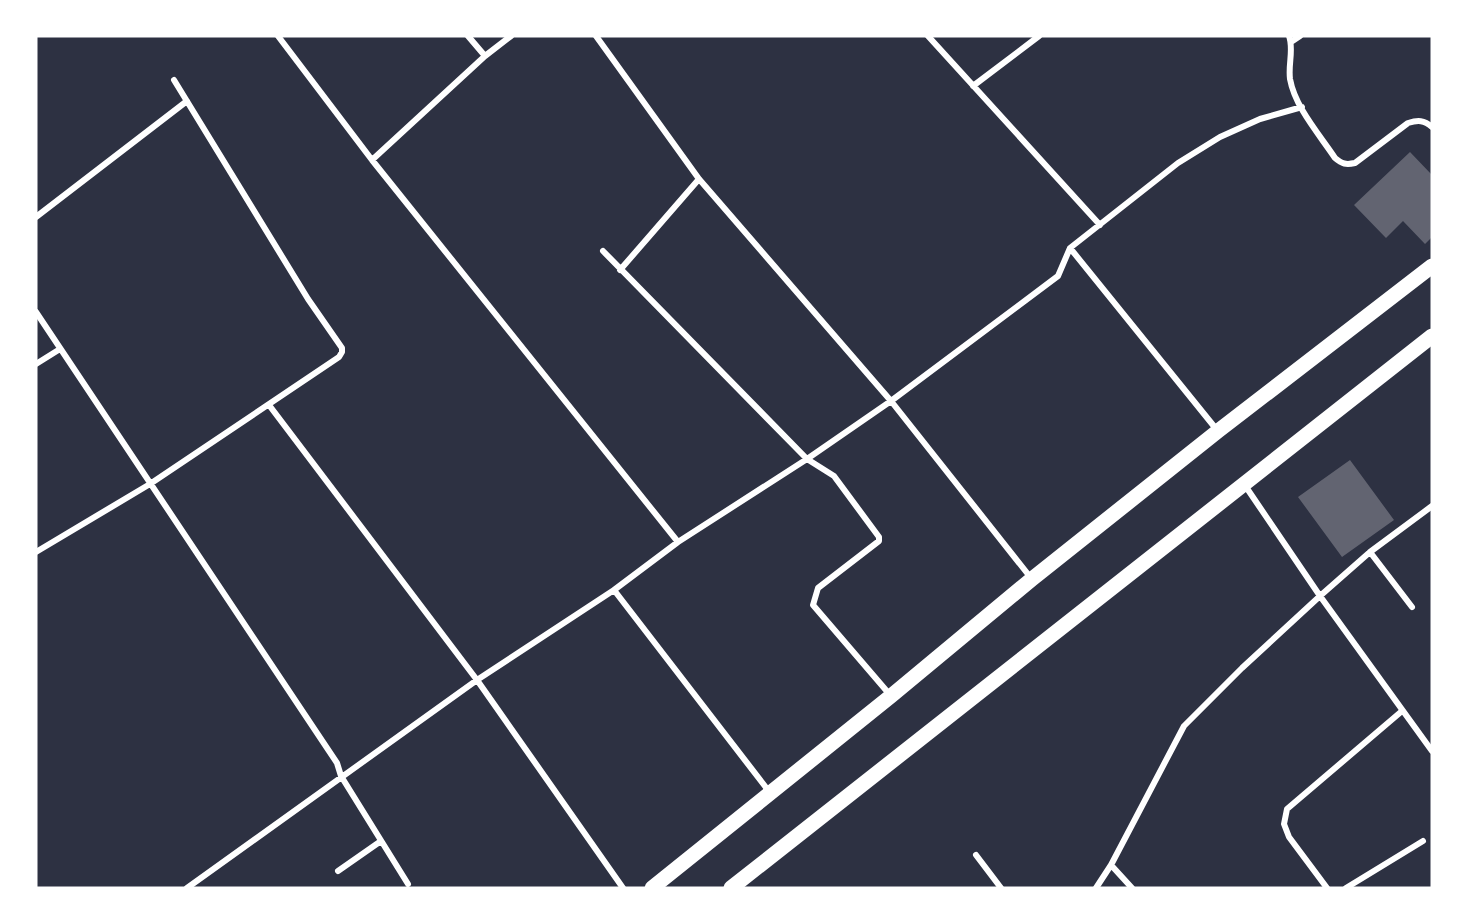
<svg xmlns="http://www.w3.org/2000/svg" width="1468" height="924" viewBox="0 0 1468 924" font-family="'Golos Text',sans-serif">
	<style>
		.building { fill: #626471 }
		.lines { fill: none; stroke-linecap: round; stroke-linejoin: round }
		.minor { stroke: #fff; stroke-width: 6 }
		.primary { stroke: #fff; stroke-width: 15 }
	</style>
	<rect width="100%" height="100%" fill="#2d3142"/>
	<path class="building" d="M1410 152 1432 175V237L1425 244 1403 221 1386 238 1354 205Z
		M1350 460 1394 520 1342 557 1298 497Z"/>
	<g class="lines">
		<path class="minor" d="M278 36 372 160 678 542
			M468 36 485 56
			M596 36 699 179 891 401 1031 578
			M928 36 1100 225
			M1289 36C1294 49 1288 64 1290 79 1295 107 1319 134 1335 158 1342 164 1346 165 1355 163L1408 123C1418 120 1424 120 1432 127
			M1291 42 1300 36
			M973 86 1039 36
			M372 160 485 56 511 36
			M36 217 187 101
			M1070 248 1217 430
			M603 251 807 459 834 476 879 537V541L818 588 813 605 891 696
			M620 270 699 179
			M36 312 337 763 341 776 408 884
			M36 364 60 349
			M269 405 477 680 623 888
			M1244 484 1320 596 1432 751
			M36 552 150 484 339 357 342 352V348L308 299 174 80
			M1370 552 1412 607
			M614 590 771 794
			M976 855 1001 888
			M1111 865 1132 888
			M338 871 381 841
			M187 888 477 680 614 590 678 542 807 459 891 401 1058 276 1070 248 1178 163 1220 137 1260 119 1302 107
			M1096 888 1111 865 1184 726 1242 668 1320 596 1370 552 1432 506
			M1327 888 1289 837 1284 824 1287 809 1402 711
			M1346 888 1423 841"/>
		<path class="primary" d="M652 888 891 696 1032 579 1218 431 1432 266
			M731 888 1432 336"/>
	</g>
	<rect width="1468" height="924" fill="none" stroke="#ffffff" stroke-width="75"/>
</svg>
